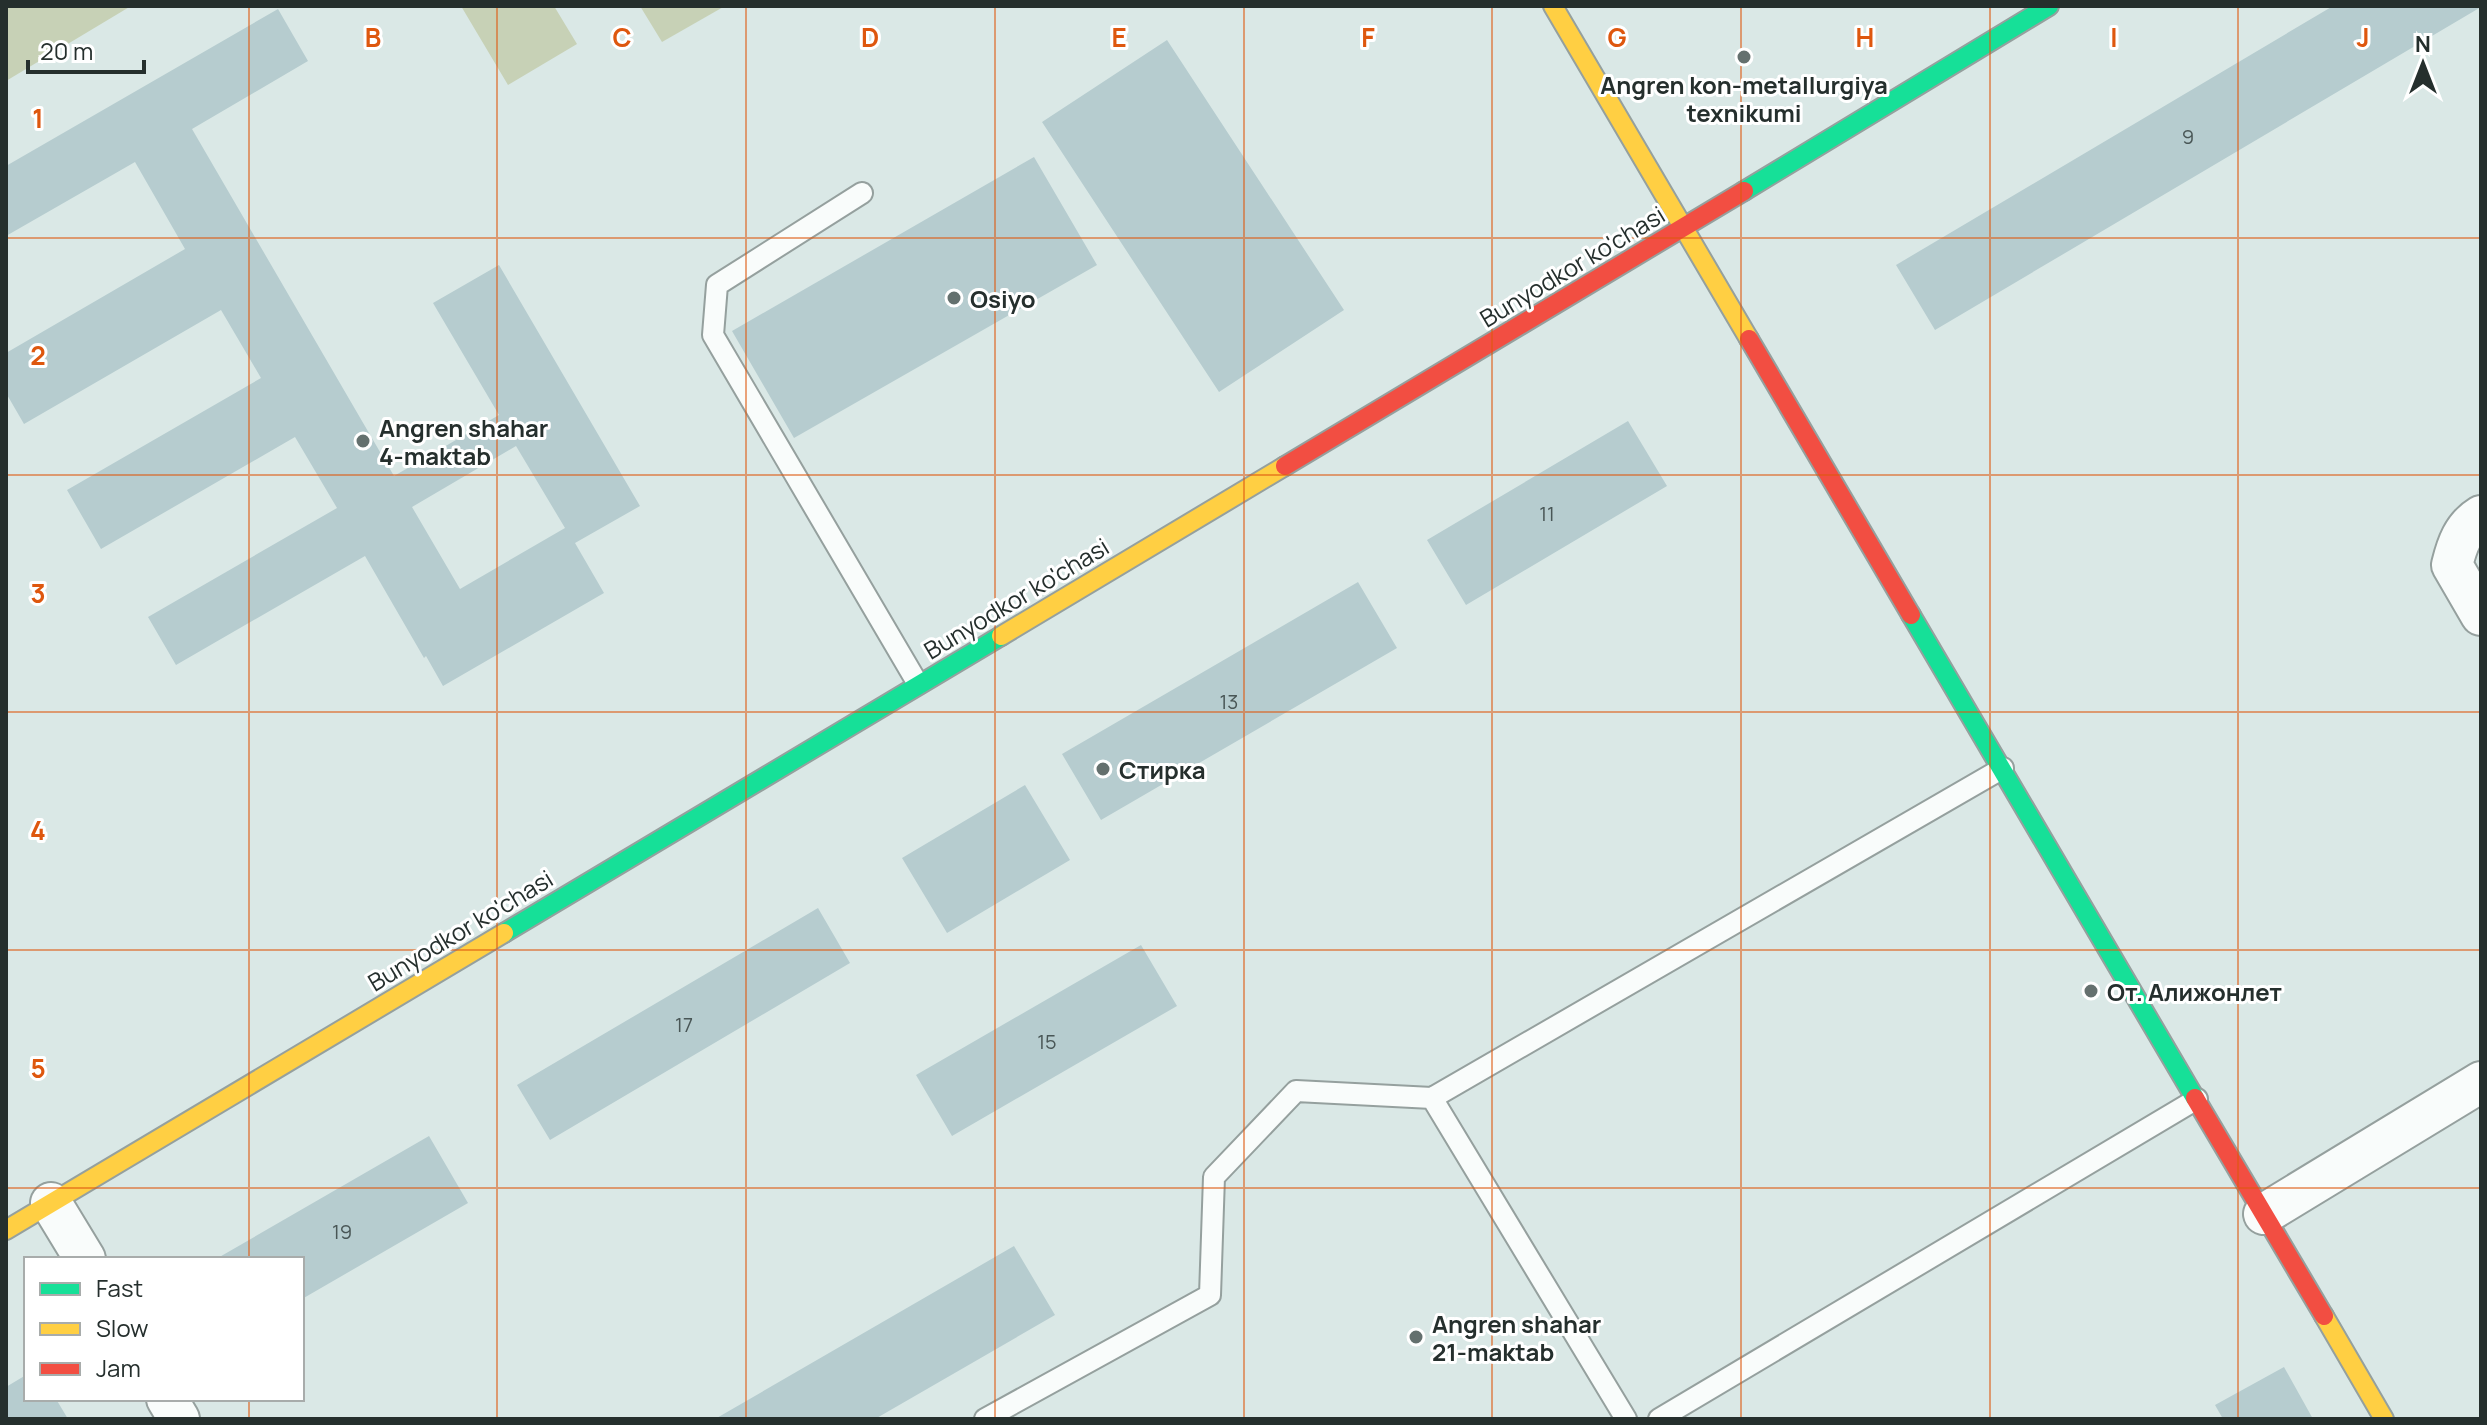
<svg xmlns="http://www.w3.org/2000/svg" width="2487" height="1425" viewBox="0 0 2487 1425" font-family="Manrope,sans-serif">
	<style>
		.green { fill: #c7d1b6 }
		.building { fill: #b6cccf; fill-rule: evenodd }
		.lines { fill: none; stroke-linecap: round; stroke-linejoin: round }
		.lane-casing { stroke: #95a09e; stroke-width: 24 }
		.street-casing { stroke: #95a09e; stroke-width: 44 }
		.fast-casing { stroke: #95a09e; stroke-width: 22 }
		.slow-casing { stroke: #95a09e; stroke-width: 22 }
		.jam-casing { stroke: #95a09e; stroke-width: 22 }
		.lane { stroke: #f9fcfb; stroke-width: 20 }
		.street { stroke: #f9fcfb; stroke-width: 40 }
		.fast { stroke: #16e098; stroke-width: 18 }
		.slow { stroke: #ffcf43; stroke-width: 18 }
		.jam { stroke: #f24e42; stroke-width: 18 }
		.grid { fill: none; stroke: #de570e; stroke-width: 2; stroke-opacity: 0.55 }
		.poi-dot { fill: #64706e; stroke: #fff; stroke-width: 3 }
		.labels { text-anchor: middle; dominant-baseline: central; stroke-width: 6; stroke-linejoin: round; paint-order: stroke }
		.number-label { font-size: 20px; fill: #495656 }
		.poi-label { font-size: 24px; font-weight: bold; fill: #252f2d; stroke: #fff; text-anchor: start }
		.street-label { font-size: 24px; fill: #252f2d; stroke: #fff }
		.grid-label { font-size: 26px; text-anchor: middle; font-weight: bold; fill: #de570e; stroke: #fff; stroke-width: 6; stroke-linejoin: round; paint-order: stroke }
	</style>
	<rect width="100%" height="100%" fill="#dae8e6"/>
	<path class="green" d="M6 6H131L6 81Z
		M461 6H554L577 44 508 85Z
		M640 6H725L662 42Z"/>
	<path class="building" d="M2333 6 2481 7 1935 330 1896 265Z
		M278 9 308 61 192 129 394 476 499 415 433 303 499 265 640 506 575 543 604 593 443 686 426 656 424 658 365 556 176 665 148 617 337 508 295 437 101 549 67 490 261 378 221 310 24 424 6 393V353L185 249 135 162 6 236V166ZM516 446 565 528 460 589 412 507Z
		M1167 40 1344 310 1219 392 1042 122Z
		M1034 157 1097 265 794 438 732 331Z
		M1628 421 1667 486 1466 605 1427 540Z
		M1358 582 1397 648 1101 820 1062 754Z
		M1025 785 1070 860 947 933 902 858Z
		M818 908 850 963 550 1140 517 1085Z
		M1141 945 1177 1006 952 1136 916 1075Z
		M429 1136 468 1203 302 1299V1259H216Z
		M1014 1246 1055 1315 875 1419H715Z
		M2284 1367 2313 1419H2223L2215 1405Z
		M26 1375V1399H56L68 1419H6V1387Z"/>
	<g class="lines">
		<defs>
			<path id="lane" d="M862 193 717 285 713 335 918 684
				M1432 1098 2003 768
				M985 1419 1210 1295 1214 1177 1296 1091 1432 1098 1626 1419
				M1659 1419 2197 1099"/>
			<path id="street" d="M2481 516C2463 527 2457 545 2452 565L2481 615
				M51 1203 85 1259
				M2264 1214 2481 1082
				M167 1399 179 1419"/>
			<path id="fast" d="M1744 191 2049 6
				M1911 615 2195 1098
				M504 933 1001 636"/>
			<path id="slow" d="M1553 6 1749 339
				M1001 636 1285 466
				M6 1230 504 933
				M2324 1316 2384 1419"/>
			<path id="jam" d="M1749 339 1911 615
				M1285 466 1744 191
				M2195 1098 2324 1316"/>
		</defs>
		<use href="#lane" class="lane-casing"/>
		<use href="#street" class="street-casing"/>
		<use href="#fast" class="fast-casing"/>
		<use href="#slow" class="slow-casing"/>
		<use href="#jam" class="jam-casing"/>
		<use href="#lane" class="lane"/>
		<use href="#street" class="street"/>
		<use href="#fast" class="fast"/>
		<use href="#slow" class="slow"/>
		<use href="#jam" class="jam"/>
	</g>
	<path class="grid" d="M249 6V1259M497 6V1419M746 6V1419M995 6V1419M1244 6V1419M1492 6V1419M1741 6V1419M1990 6V1419M2238 6V1419M6 238H2481M6 475H2481M6 712H2481M6 950H2481M6 1188H2481M249 1399V1419"/>
	<g class="poi-dot">
		<circle cx="1744" cy="57" r="8"/>
		<circle cx="954" cy="298" r="8"/>
		<circle cx="363" cy="441" r="8"/>
		<circle cx="1103" cy="769" r="8"/>
		<circle cx="2091" cy="991" r="8"/>
		<circle cx="1416" cy="1337" r="8"/>
	</g>
	<g class="labels">
		<g class="number-label">
			<text x="2188" y="136">9</text>
			<text x="1547" y="513">11</text>
			<text x="1229" y="701">13</text>
			<text x="684" y="1024">17</text>
			<text x="1047" y="1041">15</text>
			<text x="342" y="1231">19</text>
		</g>
		<g class="poi-label">
			<text x="1744" y="84" text-anchor="middle">Angren kon-metallurgiya<tspan x="1744" dy="28">texnikumi</tspan></text>
			<text x="970" y="298">Osiyo</text>
			<text x="379" y="427">Angren shahar<tspan x="379" dy="28">4-maktab</tspan></text>
			<text x="1119" y="769">Стирка</text>
			<text x="2107" y="991">От. Алижонлет</text>
			<text x="1432" y="1323">Angren shahar<tspan x="1432" dy="28">21-maktab</tspan></text>
		</g>
		<g class="street-label">
			<text transform="translate(1572 266) rotate(-31)">Bunyodkor ko'chasi</text>
			<text transform="translate(1016 598) rotate(-31)">Bunyodkor ko'chasi</text>
			<text transform="translate(460 930) rotate(-31)">Bunyodkor ko'chasi</text>
		</g>
	</g>
	<g class="grid-label">
		<text x="373" y="47">B</text>
		<text x="622" y="47">C</text>
		<text x="870" y="47">D</text>
		<text x="1119" y="47">E</text>
		<text x="1368" y="47">F</text>
		<text x="1617" y="47">G</text>
		<text x="1865" y="47">H</text>
		<text x="2114" y="47">I</text>
		<text x="2363" y="47">J</text>
		<text x="38" y="128">1</text>
		<text x="38" y="365">2</text>
		<text x="38" y="603">3</text>
		<text x="38" y="840">4</text>
		<text x="38" y="1078">5</text>
	</g>
	<rect width="2487" height="1425" fill="none" stroke="#252f2d" stroke-width="16"/>
	<rect x="24" y="1257" width="280" height="144" fill="#ffffff" stroke="#a8acab" stroke-width="2"/>
	<rect x="40" y="1283" width="40" height="12" fill="#16e098" stroke="#a8acab" stroke-width="2"/>
	<text x="96" y="1297" font-size="24" fill="#252f2d">Fast</text>
	<rect x="40" y="1323" width="40" height="12" fill="#ffcf43" stroke="#a8acab" stroke-width="2"/>
	<text x="96" y="1337" font-size="24" fill="#252f2d">Slow</text>
	<rect x="40" y="1363" width="40" height="12" fill="#f24e42" stroke="#a8acab" stroke-width="2"/>
	<text x="96" y="1377" font-size="24" fill="#252f2d">Jam</text>
	<g transform="translate(2423 64)" stroke="#ffffff" stroke-width="6" paint-order="stroke">
	<path d="M0-6L14 30L0 20L-14 30Z" fill="#252f2d"/>
	<text y="-12" font-size="22" font-weight="bold" text-anchor="middle" fill="#252f2d">N</text>
	</g>
	<path d="M28 60v12h116v-12" fill="none" stroke="#252f2d" stroke-width="4"/>
	<text x="40" y="60" font-size="24" fill="#252f2d" stroke="#ffffff" stroke-width="6" paint-order="stroke">20 m</text>
</svg>
